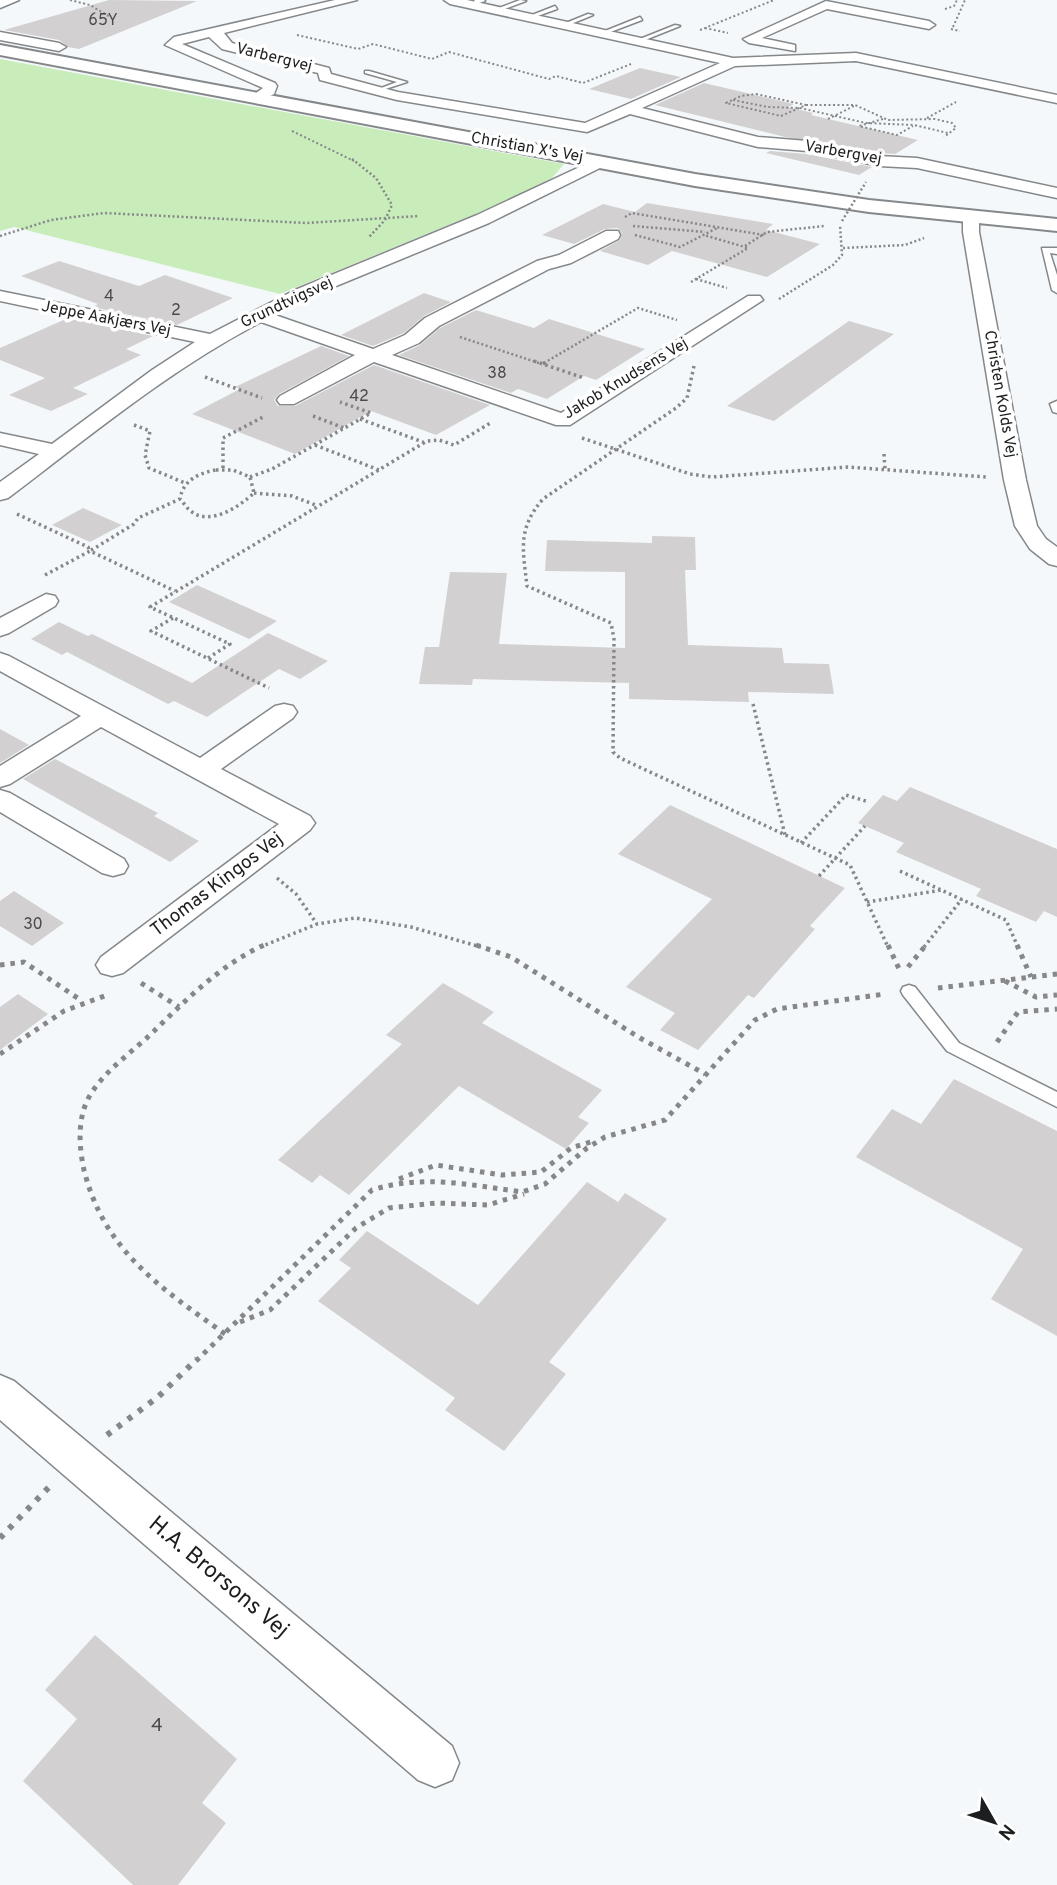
<svg xmlns="http://www.w3.org/2000/svg" width="1057" height="1885" viewBox="0 0 1057 1885" font-family="Overpass,sans-serif">
	<style>
		.green { fill: #c8edba }
		.building { fill: #d3d0d2 }
		.lines { fill: none; stroke-linecap: round; stroke-linejoin: round }
		.service-casing { stroke: #85888a; stroke-width: 3 }
		.minor-casing { stroke: #85888a; stroke-width: 3 }
		.tertiary-casing { stroke: #85888a; stroke-width: 4 }
		.path-far4 { stroke: #868789; stroke-width: 2; stroke-dasharray: 2 2.5; stroke-linecap: butt }
		.path-far3 { stroke: #868789; stroke-width: 2.5; stroke-dasharray: 2 2.5; stroke-linecap: butt }
		.path-far2 { stroke: #868789; stroke-width: 3.5; stroke-dasharray: 2.5 3.5; stroke-linecap: butt }
		.path-far1 { stroke: #868789; stroke-width: 5; stroke-dasharray: 4.5 6; stroke-linecap: butt }
		.path { stroke: #868789; stroke-width: 6; stroke-dasharray: 5 8; stroke-linecap: butt }
		.service { fill: #fff; fill-rule: evenodd }
		.minor { fill: #fff; fill-rule: evenodd }
		.tertiary { fill: #fff; fill-rule: evenodd }
		.path-bridge-far1 { stroke: #868789; stroke-width: 2.5; stroke-dasharray: 2 2.5; stroke-linecap: butt }
		.path-bridge { stroke: #868789; stroke-width: 3.5; stroke-dasharray: 2.5 3.5; stroke-linecap: butt }
		.labels { text-anchor: middle; dominant-baseline: central; stroke-width: 7; stroke-linejoin: round; paint-order: stroke }
		.number-label { font-size: 16px; fill: #4a4a4c }
		.far-street-label { font-size: 16px; fill: #1d1e1f; stroke: #fff }
		.street-label { font-size: 19px; fill: #1d1e1f; stroke: #fff }
		.near-number-label { font-size: 19px; fill: #4a4a4c }
		.near-street-label { font-size: 23px; fill: #1d1e1f; stroke: #fff }
	</style>
	<rect width="100%" height="100%" fill="#f5f8fa"/>
	<path class="green" d="M0 59 564 164 552 178 534 190 280 294 14 227 0 231Z"/>
	<path class="building" d="M109 0 197 1 79 49 68 47 59 40 4 30Z
		M640 68 681 77 631 99 589 89Z
		M704 83 794 104 788 107 813 113 811 115 918 140 895 154 879 153 785 137 655 105Z
		M770 151 807 154 872 167 859 175 766 153Z
		M647 203 773 224 766 230 820 244 767 277 672 251 648 265 600 251 620 240 622 234 618 228 605 229 574 244 542 235 603 204 635 212Z
		M59 261 139 286 165 275 233 298 177 325 92 307 98 304 21 276Z
		M424 293 451 302 424 316 404 333 373 346 341 335Z
		M476 310 534 328 549 319 645 349 596 380 584 376 547 399 518 389 511 393 399 355 420 345 440 328Z
		M68 318 153 336 126 349 141 355 73 388 88 394 51 411 9 395 45 378 0 360V348Z
		M849 321 894 334 774 421 727 406Z
		M321 346 349 356 279 394 274 400 278 406H295L374 365 490 405 436 435 371 411 295 454 192 414 240 389 235 387Z
		M83 508 122 525 90 542 52 525Z
		M652 536 695 537 696 570H685L688 645 782 648 784 663 829 664 834 694 748 692 749 702 629 699V683L473 679 472 685 419 684 425 647H439L450 572 507 573 499 644 625 648V572L545 571 547 540 652 543Z
		M197 585 277 621 249 639 169 602Z
		M59 622 88 636 92 634 192 683 268 633 328 661 300 679 279 669 207 717 174 701 168 704 67 652 62 655 31 639Z
		M0 729 29 745 0 763Z
		M55 759 158 813 154 816 199 841 170 862 23 779Z
		M910 787 1057 849V917L1044 911 1036 922 976 896 981 889 896 852 904 843 858 823 883 795 897 801Z
		M670 805 845 888 810 926 815 929 754 998 748 995 698 1050 660 1030 675 1013 626 987 712 899 618 854Z
		M14 891 64 923 32 946 0 926V901Z
		M443 983 494 1012 482 1023 602 1090 578 1117 589 1123 566 1149 459 1086 349 1195 320 1175 312 1183 278 1160 402 1044 386 1035Z
		M18 994 48 1014 0 1050V1007Z
		M954 1079 1057 1131V1336L991 1299 1023 1249 856 1157 892 1109 921 1124Z
		M587 1182 618 1202 625 1193 667 1219 549 1362 566 1374 504 1451 445 1410 455 1398 318 1301 351 1268 339 1260 367 1231 478 1305Z
		M95 1635 237 1759 202 1803 226 1823 178 1885H133L23 1781 77 1719 45 1690Z"/>
	<g class="lines">
		<defs>
			<path id="service" d="M474 0H484L485 1 470 6V4L475 1Z
				M520 0 526 1 499 11 494 10Z
				M555 6 557 9 532 18 527 17Z
				M588 14 593 15 566 26 561 25Z
				M640 17 642 20 605 34 600 33Z
				M675 25 680 26 640 42 635 41Z
				M365 71H369L407 82 376 92V90L397 82 365 73Z
				M1042 248H1057V254L1050 253 1057 275V293L1052 290Z
				M1057 401V413L1053 412 1050 404Z
				M909 985 915 987 959 1043 1057 1092V1107L947 1051 903 995 901 991 903 987Z"/>
			<path id="minor" d="M0 0H19L0 8Z
				M335 0H357L224 33 232 43 329 68 331 74 398 92 585 123 720 63 450 4 444 0H467L733 58 856 53 1057 95V103L856 61 735 66 642 108 758 137 807 141 879 156 917 158 1057 188V198L917 168 879 166 807 151 758 147 630 114 587 132 397 100 320 80 318 73 222 49 209 37 182 44 275 83 277 86 274 94 256 102 249 98 263 88 165 45 174 37Z
				M826 1 929 21 935 25 929 29 827 9 762 38 795 45V51L749 43 743 39Z
				M0 32 59 43 66 47 59 51 0 40Z
				M601 157 606 159 609 162 606 165 489 223 307 298 275 315 373 349 405 335 425 318 537 261 559 255 606 231H618L620 235 618 239 571 263 549 269 439 326 419 343 392 355 561 413 748 296H760L763 300 570 425H556L374 362 294 404H280L277 400 280 396 355 355 261 322C169 370 90 436 8 498L0 500V482L39 454 0 445V433L52 444 152 370 195 342 0 301V291L210 334 295 290 477 215Z
				M971 212 979 217V232L1026 480 1037 526 1046 539 1057 547V566L1049 564 1030 549 1015 526 1004 480 963 232V217Z
				M46 594 55 596 58 601 55 606 9 633 0 636V618Z
				M0 653 9 656 200 758 275 706 284 704 293 706 297 712 293 718 221 769 310 816 315 823 310 830 123 973 112 976 101 973 96 965 101 957 279 824 101 727 10 784 0 787V766L81 716 0 671Z
				M0 790 10 793 124 859 128 866 124 873 113 876 102 873 0 812Z
				M0 1375 14 1381 452 1746 459 1763 452 1780 435 1787 418 1780 0 1420Z"/>
			<path id="tertiary" d="M0 45 695 174 869 200 1057 219V231L869 212 695 186 0 55Z"/>
		</defs>
		<use href="#service" class="service-casing"/>
		<use href="#minor" class="minor-casing"/>
		<use href="#tertiary" class="tertiary-casing"/>
		<path class="path-far4" d="M70 0 90 5 110 17
			M945 9 954 6 957 0
			M953 27 965 0
			M705 28 728 33
			M951 29 960 31
			M700 30 774 0
			M297 35 358 49 373 44 432 59 449 52 549 79 556 76 583 83 631 64
			M756 94 806 105 781 116 726 103 741 96Z
			M733 100 768 107 800 108 866 123 914 125 948 133
			M806 105H855L888 120 935 119 952 123 956 128 944 137
			M927 118 956 102
			M828 119 854 106
			M883 119 859 126 897 135 913 126
			M292 131 354 161"/>
		<path class="path-far3" d="M352 159 376 178 392 205 385 220 369 237
			M625 217 632 213 764 235
			M633 226 705 232
			M635 235 680 247 719 227
			M0 236 51 220 104 213 306 223 419 216
			M745 246 767 232 824 226
			M843 248 905 245 924 238
			M696 279 727 288
			M691 282 748 248 704 235
			M779 299 833 265 842 255 840 225
			M460 337 539 363
			M544 363 638 308 677 320"/>
		<path class="path-far2" d="M534 361 584 378
			M543 364 547 361
			M694 366 687 398 676 408 543 499C517 529 523 550 527 586L611 623 614 639 613 752 620 758 850 865 888 947
			M205 377 262 398
			M313 416 344 428
			M360 419 423 442
			M134 425 150 431 145 455 149 468 185 483
			M582 438 690 474 712 477 848 467 986 477
			M315 445 379 470
			M884 454 885 470
			M223 468V438L265 416
			M216 470H233L250 477 254 493C240 506 211 526 192 512 187 509 184 503 180 499 183 480 199 473 216 470Z
			M250 477 272 469 371 413 340 402
			M254 493 292 496 318 506
			M17 514 88 547 90 551 134 524 138 518 180 499
			M45 575 90 551 175 591
			M173 618 151 631 269 688
			M208 658 230 644 150 607 427 441 439 440 454 445 492 422
			M753 704 785 835
			M801 843 846 795 869 802
			M900 871 1006 920 1018 947
			M277 878 296 894 317 924 355 918 411 927 481 947
			M867 902 942 890
			M260 947 317 924
			M924 947 962 899"/>
		<path class="path-far1" d="M476 945 511 957 640 1038 705 1074
			M888 945 900 971
			M1017 945 1031 977
			M0 965 24 962 82 1001
			M908 967 926 945
			M1005 981 1036 997 1057 995
			M141 983 179 1007
			M938 988 1057 974
			M997 1042 1018 1012 1057 1009
			M0 1054 64 1011 107 995
			M399 1179 436 1165 502 1175 541 1172 571 1148 594 1141
			M240 1322 270 1310 356 1228 389 1208 436 1203 488 1205 524 1194
			M225 1334C161 1288 104 1251 84 1170 79 1147 77 1119 89 1097 104 1071 131 1053 152 1033 186 1000 220 965 264 945
			M196 1361 372 1190C422 1174 471 1185 522 1192L545 1184 587 1148 605 1137 665 1120 755 1020 777 1009 885 994"/>
		<path class="path" d="M107 1435 158 1397 197 1359
			M0 1538 51 1485"/>
		<use href="#service" class="service"/>
		<use href="#minor" class="minor"/>
		<use href="#tertiary" class="tertiary"/>
		<path class="path-bridge-far1" d="M842 221 866 182"/>
		<path class="path-bridge" d="M819 876 865 826"/>
	</g>
	<g class="labels">
		<g class="number-label">
			<text x="103" y="21">65Y</text>
			<text x="109" y="297">4</text>
			<text x="176" y="311">2</text>
			<text x="497" y="374">38</text>
			<text x="359" y="397">42</text>
			<text x="33" y="925">30</text>
		</g>
		<g class="far-street-label">
			<text transform="translate(274 58) rotate(14)">Varbergvej</text>
			<text transform="translate(527 148) rotate(10)">Christian X's Vej</text>
			<text transform="translate(843 153) rotate(10)">Varbergvej</text>
			<text transform="translate(287 303) rotate(-25)">Grundtvigsvej</text>
			<text transform="translate(106 319) rotate(11)">Jeppe Aakjærs Vej</text>
			<text transform="translate(626 379) rotate(-31)">Jakob Knudsens Vej</text>
			<text transform="translate(1000 394) rotate(80)">Christen Kolds Vej</text>
		</g>
		<g class="street-label">
			<text transform="translate(217 885) rotate(-37)">Thomas Kingos Vej</text>
		</g>
		<g class="near-number-label">
			<text x="157" y="1726">4</text>
		</g>
		<g class="near-street-label">
			<text transform="translate(218 1578) rotate(40)">H.A. Brorsons Vej</text>
		</g>
	</g>
	<g transform="translate(994 1822) rotate(129)" stroke="#ffffff" stroke-width="5" paint-order="stroke">
	<path d="M0-5L12 26L0 18L-12 26Z" fill="#1d1e1f"/>
	<text y="-10" font-size="19" font-weight="bold" text-anchor="middle" fill="#1d1e1f">N</text>
	</g>
</svg>
